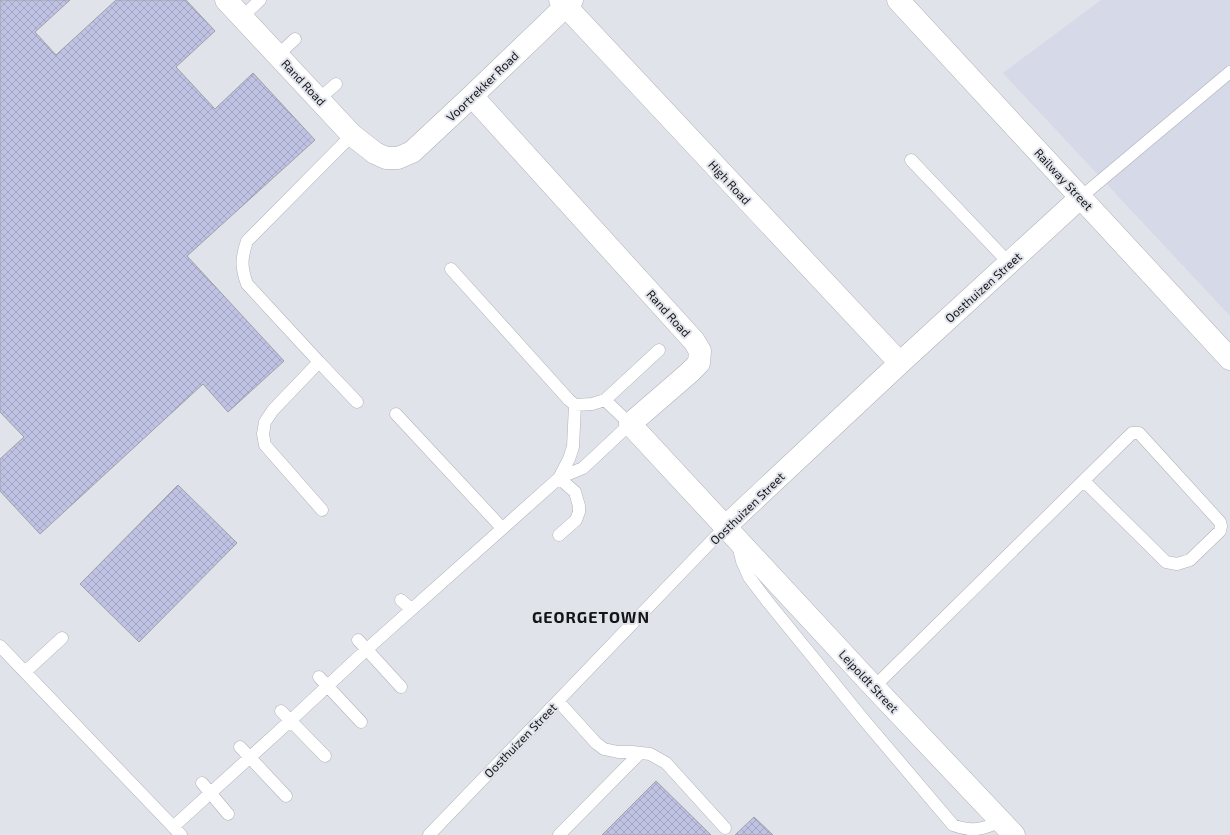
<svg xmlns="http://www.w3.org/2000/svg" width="1230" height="835" viewBox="0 0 1230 835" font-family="'Exo 2',sans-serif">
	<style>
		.built { fill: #d5d9e8 }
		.building { fill: url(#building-cross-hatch); stroke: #9fa0a7 }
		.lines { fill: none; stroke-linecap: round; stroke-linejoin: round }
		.service-casing { stroke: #afb1b8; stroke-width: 13 }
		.minor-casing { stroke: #afb1b8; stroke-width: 23 }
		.service { stroke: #fff; stroke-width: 12 }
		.minor { stroke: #fff; stroke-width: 22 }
		.labels { text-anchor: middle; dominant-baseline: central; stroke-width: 4; stroke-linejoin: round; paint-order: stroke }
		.street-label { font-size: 12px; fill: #141517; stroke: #e1e3eb }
		.district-label { font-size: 16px; font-weight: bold; letter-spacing: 1px; fill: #141517; stroke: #e1e3eb }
	</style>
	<defs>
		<pattern id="building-cross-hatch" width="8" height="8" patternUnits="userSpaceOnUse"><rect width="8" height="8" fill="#bfc2e3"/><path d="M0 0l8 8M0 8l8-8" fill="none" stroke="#a3a6c2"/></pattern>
	</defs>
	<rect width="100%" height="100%" fill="#e1e3eb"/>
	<path class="built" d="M1101 0H1230V316L1003 73Z"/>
	<path class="building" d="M0 0H70L35 32 56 55 116 0H186L215 31 176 67 215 109 253 73 315 140 187 256 284 361 228 412 203 384 40 534 0 491V459L24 437 0 412Z
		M178 485 237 543 139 642 80 584Z
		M656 781 711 835H602Z
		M754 817 773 835H735Z"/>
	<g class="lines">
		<defs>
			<path id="service" d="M242 17 260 0
				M278 55 295 39
				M319 99 336 84
				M911 160 1009 263
				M1081 197 1230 72
				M319 362 247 284C241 267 241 259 247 241L352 135
				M605 400 659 350
				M396 414 502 528
				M559 478 569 459 573 447 575 405
				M559 478 575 492 579 506V512L576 520 559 535
				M322 510 265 445 263 434 265 422 273 410 319 362 357 402
				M739 544V549L742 561 749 577 768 602 864 720 953 825C971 832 983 830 1000 821
				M401 600 411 609
				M358 640 401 687
				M0 646 181 835
				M25 672 62 638
				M319 677 361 722
				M874 687 1132 433H1139L1220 522 1221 526 1220 531 1190 560 1177 564 1166 562 1084 481
				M558 701 596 743 604 749 618 752H632L650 754 666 763 725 828
				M281 711 325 756
				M240 747 286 796
				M202 783 228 814
				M173 827 290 721 366 650 559 478 583 468 630 424 605 400 592 404 575 405 569 400 451 269
				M429 835 726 526
				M559 835 640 753"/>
			<path id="minor" d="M226 0 352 135 375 153 386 158H398L412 152 472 96 572 0
				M560 0 900 363
				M898 0 1230 359
				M472 96 694 341 700 351 699 363 689 373 630 424 874 687 1014 835
				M726 526 900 363 1081 197"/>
		</defs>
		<use href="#service" class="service-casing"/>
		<use href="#minor" class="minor-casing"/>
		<use href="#service" class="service"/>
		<use href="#minor" class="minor"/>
	</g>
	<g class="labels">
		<g class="street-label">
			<text transform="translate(304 82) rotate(47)">Rand Road</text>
			<text transform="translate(482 86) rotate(-44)">Voortrekker Road</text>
			<text transform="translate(1064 179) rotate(47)">Railway Street</text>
			<text transform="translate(730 182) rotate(47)">High Road</text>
			<text transform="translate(983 287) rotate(-42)">Oosthuizen Street</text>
			<text transform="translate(669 313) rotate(48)">Rand Road</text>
			<text transform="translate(747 508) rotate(-44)">Oosthuizen Street</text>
			<text transform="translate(869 681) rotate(47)">Leipoldt Street</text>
			<text transform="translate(520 740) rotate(-46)">Oosthuizen Street</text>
		</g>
		<g class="district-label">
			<text x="591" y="616">GEORGETOWN</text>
		</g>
	</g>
</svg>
